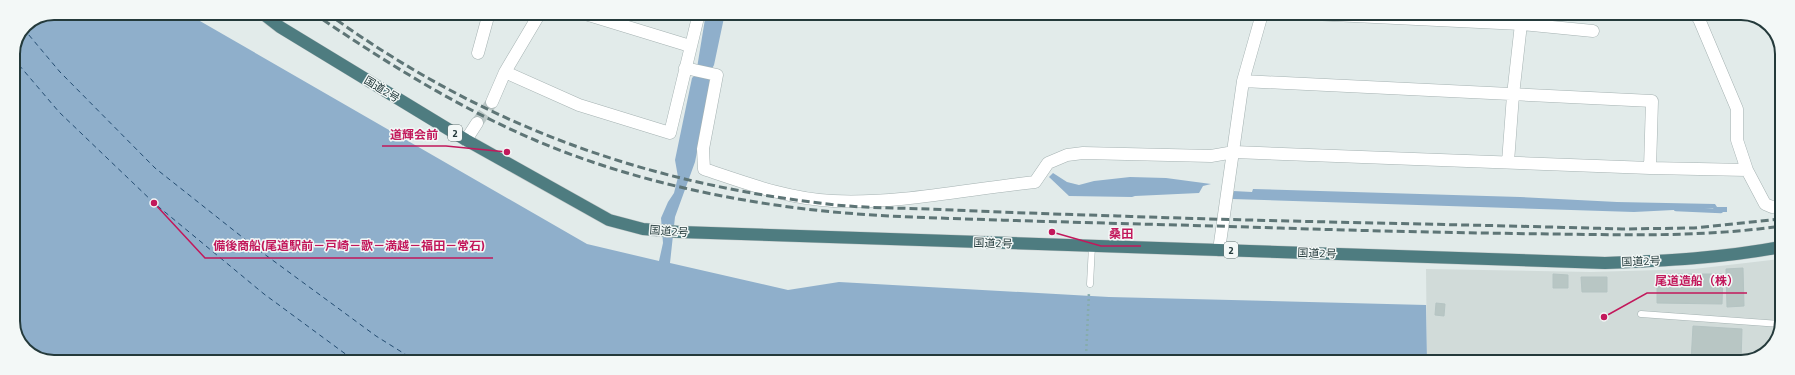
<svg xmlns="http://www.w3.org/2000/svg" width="1795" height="375" viewBox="0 0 1795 375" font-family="'Titillium Web','Noto Sans JP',sans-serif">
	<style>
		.built { fill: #d1dbd9 }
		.water { fill: #8fafcb }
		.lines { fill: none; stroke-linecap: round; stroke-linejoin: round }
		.stream { stroke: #8fafcb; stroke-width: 4.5 }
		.ferry { stroke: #234c71; stroke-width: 1; stroke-dasharray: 5 4; stroke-linecap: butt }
		.building { fill: #b8c6c4; stroke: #b5c4c3 }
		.minor-tunnel { stroke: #bcc8c7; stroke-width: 12; stroke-dasharray: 12 6; stroke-linecap: butt }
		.service-casing { stroke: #a5b2b2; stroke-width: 7 }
		.minor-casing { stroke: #a5b2b2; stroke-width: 13 }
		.trunk-casing { stroke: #c2c8c8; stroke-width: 13 }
		.path { stroke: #86acac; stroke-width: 2.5; stroke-dasharray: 2 3; stroke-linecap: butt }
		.service { stroke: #fff; stroke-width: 6 }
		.minor { stroke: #fff; stroke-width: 12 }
		.trunk { stroke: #4e7c80; stroke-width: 12 }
		.rail { stroke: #5e7576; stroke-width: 3; stroke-dasharray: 8 4; stroke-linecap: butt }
		.labels { text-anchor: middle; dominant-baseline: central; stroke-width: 3; stroke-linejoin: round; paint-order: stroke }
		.shield { fill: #f3f8f7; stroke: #627373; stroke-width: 1 }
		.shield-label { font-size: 10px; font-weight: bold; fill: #243a3b }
		.street-label { font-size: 11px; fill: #243a3b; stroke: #f3f8f7 }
		.rim { fill: none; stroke: #243a3b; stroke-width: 2 }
		.leader { fill: none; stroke: #c2185b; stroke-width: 1.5 }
		.callout-dot { fill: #c2185b; stroke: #f3f8f7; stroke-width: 1.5 }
		.callout-label { font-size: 12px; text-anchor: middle; font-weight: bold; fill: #c2185b; stroke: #f3f8f7; stroke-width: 3; stroke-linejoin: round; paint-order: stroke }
	</style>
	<rect width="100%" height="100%" fill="#e2ebea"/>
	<path class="built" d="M1781 259V329L1768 352 1742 362H1451L1427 360 1426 269 1591 272 1694 269Z"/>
	<path class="water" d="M54 13H186L587 244 659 261 663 243 661 218 668 202 674 193 678 177 675 160 692 78 696 74 706 13H725L714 65 708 76 711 81 695 162 675 217 670 263 788 290 839 282 1109 297 1426 305 1427 360 1451 362 46 361 25 350 13 327V53L25 25Z
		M1053 173 1067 182 1079 185 1094 181 1130 177 1166 178 1211 184 1203 186 1199 193 1135 196 1132 197 1069 196 1049 177Z
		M1253 189 1520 197 1617 202 1715 204 1717 207H1727V212H1715L1713 208 1634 212 1232 199 1233 191 1252 192Z"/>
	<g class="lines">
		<path class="stream" d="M1676 209 1721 211"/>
		<path class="ferry" d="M23 28 60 72 155 168 256 248 376 336 416 361
			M13 58 59 112 154 203 264 294 355 361"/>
	</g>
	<path class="building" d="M1743 268 1744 306 1727 307 1726 269Z
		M1553 274 1568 275V288H1553Z
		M1657 274H1723L1722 304 1657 303Z
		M1581 277H1607V292H1582Z
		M1436 303 1445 304 1444 316 1435 315Z
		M1693 326 1742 329 1741 362H1691Z"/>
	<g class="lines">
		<path class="minor-tunnel" d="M477 123 492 102"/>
		<defs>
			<path id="service" d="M1090 284 1092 246
				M1641 314 1781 324"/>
			<path id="minor" d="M582 13 690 46
				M1312 14 1521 24 1593 31
				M1695 14 1699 19 1737 109V140L1747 170 1765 204 1772 207 1781 206
				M478 53 489 13
				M685 68 717 75 703 149 704 169C746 183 788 199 833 201 901 204 968 189 1035 182L1048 163 1067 155 1083 153 1211 156 1234 152 1650 168 1747 170
				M505 72 579 105 670 133 699 13
				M1243 81 1652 101 1650 168
				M492 102 505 72 540 13
				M466 140 477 123
				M1508 162 1513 95 1521 24 1524 14
				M1219 250 1243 81 1262 14"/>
			<path id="trunk" d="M262 13 280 27 466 140 609 220 643 229 680 232 1605 263C1664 261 1723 258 1781 247"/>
		</defs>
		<use href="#service" class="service-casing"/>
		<use href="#minor" class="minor-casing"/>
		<use href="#trunk" class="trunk-casing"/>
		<path class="path" d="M1086 356 1089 292"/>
		<use href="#service" class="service"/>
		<use href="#minor" class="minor"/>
		<use href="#trunk" class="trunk"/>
		<path class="rail" d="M313 13C385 62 457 107 537 141 627 179 727 201 824 211 882 217 941 218 999 220 1093 223 1187 225 1280 228 1371 231 1463 233 1554 234 1630 235 1706 237 1781 226
			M327 13C483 126 645 184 836 205 867 208 899 208 930 209 993 212 1055 214 1118 216 1286 222 1454 224 1622 229L1694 228 1781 219"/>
	</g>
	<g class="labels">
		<g class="shield">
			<rect x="448" y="125" width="14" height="16" rx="3"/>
			<rect x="1224" y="242" width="14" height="16" rx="3"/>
		</g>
		<g class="shield-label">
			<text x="455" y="133">2</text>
			<text x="1231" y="250">2</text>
		</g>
		<g class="street-label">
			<text transform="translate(382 89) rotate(31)">国道2号</text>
			<text transform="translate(669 231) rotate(4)">国道2号</text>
			<text transform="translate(993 243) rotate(2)">国道2号</text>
			<text transform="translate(1317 253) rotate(2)">国道2号</text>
			<text transform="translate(1641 261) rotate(-2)">国道2号</text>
		</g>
	</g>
	<path d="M0 0H1795V375H0ZM54 20H1741A34 34 0 0 1 1775 54V321A34 34 0 0 1 1741 355H54A34 34 0 0 1 20 321V54A34 34 0 0 1 54 20Z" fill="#f3f8f7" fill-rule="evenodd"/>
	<path class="rim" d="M54 20H1741A34 34 0 0 1 1775 54V321A34 34 0 0 1 1741 355H54A34 34 0 0 1 20 321V54A34 34 0 0 1 54 20Z"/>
	<path class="leader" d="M507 152L446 146H382M1052 232L1101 246H1141M154 203L205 258H493M1604 317L1647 293H1747"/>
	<g class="callout-dot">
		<circle cx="507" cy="152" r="4"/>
		<circle cx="1052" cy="232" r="4"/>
		<circle cx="154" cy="203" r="4"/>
		<circle cx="1604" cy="317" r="4"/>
	</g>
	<g class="callout-label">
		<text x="414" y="139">道輝会前</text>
		<text x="1121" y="238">桑田</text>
		<text x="349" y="250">備後商船(尾道駅前－戸崎－歌－満越－福田－常石)</text>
		<text x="1697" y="285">尾道造船（株）</text>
	</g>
</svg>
